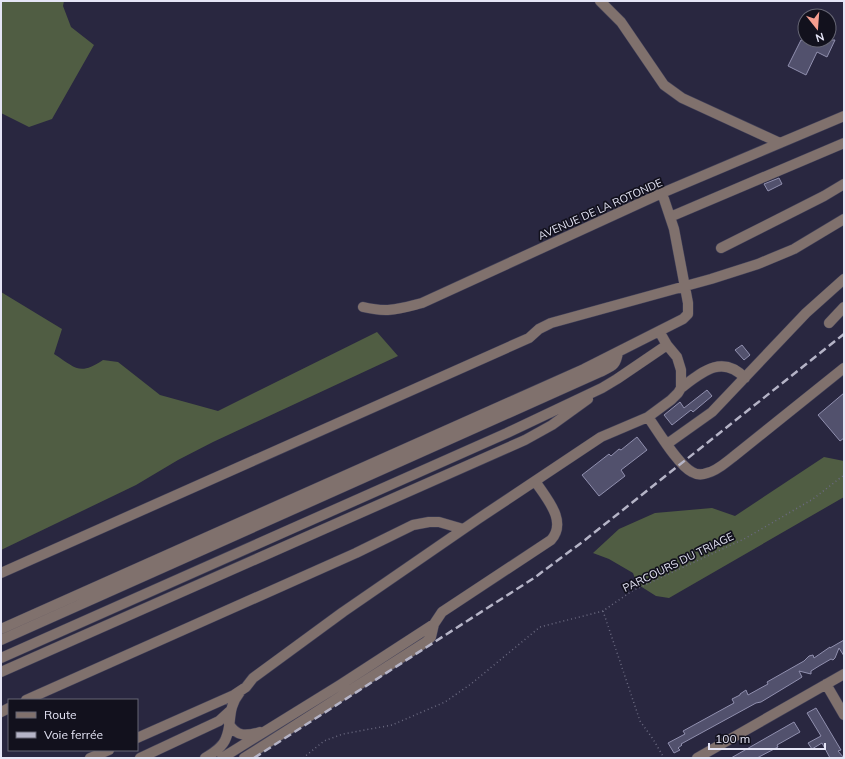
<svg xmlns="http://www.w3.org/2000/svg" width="845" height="759" viewBox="0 0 845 759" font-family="Mulish,sans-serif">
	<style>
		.forest { fill: #505d43 }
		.building { fill: #52516d; stroke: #9190af }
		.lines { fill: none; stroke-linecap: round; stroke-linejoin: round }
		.minor-casing { stroke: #434259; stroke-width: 11 }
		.path { stroke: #6b6a80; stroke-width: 1.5; stroke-dasharray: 1 3; stroke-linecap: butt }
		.minor { stroke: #80716d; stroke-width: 10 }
		.rail { stroke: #b5b4c7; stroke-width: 2.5; stroke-dasharray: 8 4; stroke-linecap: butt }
		.labels { text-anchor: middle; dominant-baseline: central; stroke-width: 3.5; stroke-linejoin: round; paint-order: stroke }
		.street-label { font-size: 11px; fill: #e5e5f6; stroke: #12111d }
	</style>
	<rect width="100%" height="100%" fill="#292740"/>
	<path class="forest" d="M1 1H64L63 6 71 27 94 45 52 119 29 127 1 113Z
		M1 292 62 329 54 354C76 368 79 376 103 360L118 362 160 395 218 411 377 332 398 356 213 442 178 460 136 485 1 550Z
		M824 457 844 461V497L669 598 656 596 637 584 633 573 609 559 593 553 619 529 655 513 712 508 735 516Z"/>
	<path class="building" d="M801 40H835L827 57 817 52 806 75 788 66Z
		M779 178 782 184 768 191 764 184Z
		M742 345 750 355 744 360 735 350Z
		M707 390 712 396 693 412 691 410 672 425 664 415 680 402 684 408Z
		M844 393V438L840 441 818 415Z
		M637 437 647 450 621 470 625 476 599 496 582 475 609 454 611 456 619 449 621 450Z
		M844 640V656L839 648 835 658 833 660 831 659 819 666 811 671V674L799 671 802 677 799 679 761 702 756 703 681 744 682 745 678 748 680 750 674 753 668 743 685 734 683 731 734 703 732 699 740 695V694L746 690 748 695 768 684 767 682 804 661 809 656 813 655 814 658 830 647V648Z
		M816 708 841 750 838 751 844 758H830L822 743 812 749 808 743 821 736 807 713Z
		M794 722 800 732 777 745 778 747 757 758H731Z"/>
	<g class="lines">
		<defs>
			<path id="minor" d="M600 1 621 22 664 85 682 98 780 143
				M670 217 844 143
				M721 248 824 196 844 184
				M363 307C388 313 398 309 422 303L662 193 844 116
				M829 323 844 307
				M681 388C702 372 722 354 745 378
				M648 417C658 431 678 465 692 472 697 475 702 475 707 473 717 471 725 463 733 457L844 368
				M667 444 712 412 806 313 844 279
				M1 573 529 338 539 329 551 323 711 279 758 264 794 249 844 219
				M1 629 584 369 683 319 688 314V303L674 229 662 193
				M1 640 600 372C612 366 616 366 618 352
				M1 658 507 433 602 388 617 379 667 345
				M1 672 525 440 552 425 588 399
				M826 684 844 715
				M26 700 356 553 413 525 429 522H439L463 529
				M1 712 9 708
				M229 724C237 737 246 736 260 732
				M137 738 234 695 246 687 253 678 343 612 478 519 601 437 648 417 671 400 678 393 681 388V370L677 357 667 345 659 331
				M90 758 109 750
				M140 758 219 721 230 711
				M205 758C213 753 223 747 226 738 233 721 226 710 240 692
				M222 758 340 685 434 624
				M244 758 426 642 431 637 434 624 442 612 551 540C568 521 546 498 535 481
				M697 758 844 674"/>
		</defs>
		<use href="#minor" class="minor-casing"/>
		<path class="path" d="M603 611 640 721 653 739 664 758
			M303 758 324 741 343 734 392 725 445 702 471 684 540 627 603 611 632 591 744 539 813 499 844 475"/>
		<use href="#minor" class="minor"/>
		<path class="rail" d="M254 758 534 578 585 540 844 334"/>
	</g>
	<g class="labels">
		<g class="street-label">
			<text transform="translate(600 209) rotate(-24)">AVENUE DE LA ROTONDE</text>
			<text transform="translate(678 562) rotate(-26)">PARCOURS DU TRIAGE</text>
		</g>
	</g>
	<rect width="845" height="759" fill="none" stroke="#e5e5f6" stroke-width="4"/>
	<rect x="8" y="699" width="130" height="52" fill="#12111d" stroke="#666674"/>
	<rect x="16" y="712" width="20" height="6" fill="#80716d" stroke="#666674"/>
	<text x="44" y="719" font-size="12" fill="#e5e5f6">Route</text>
	<rect x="16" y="732" width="20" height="6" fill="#b5b4c7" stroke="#666674"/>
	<text x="44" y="739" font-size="12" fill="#e5e5f6">Voie ferrée</text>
	<g transform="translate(817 28) rotate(163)"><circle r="19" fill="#12111d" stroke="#666674"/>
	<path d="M0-3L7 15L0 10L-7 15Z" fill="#f59d8f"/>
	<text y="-6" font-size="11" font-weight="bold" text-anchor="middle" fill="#e5e5f6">N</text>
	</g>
	<path d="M709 743v6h116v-6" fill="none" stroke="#e5e5f6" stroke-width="2"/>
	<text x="715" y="743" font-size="12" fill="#e5e5f6" stroke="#12111d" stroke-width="3" paint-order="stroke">100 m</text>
</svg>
